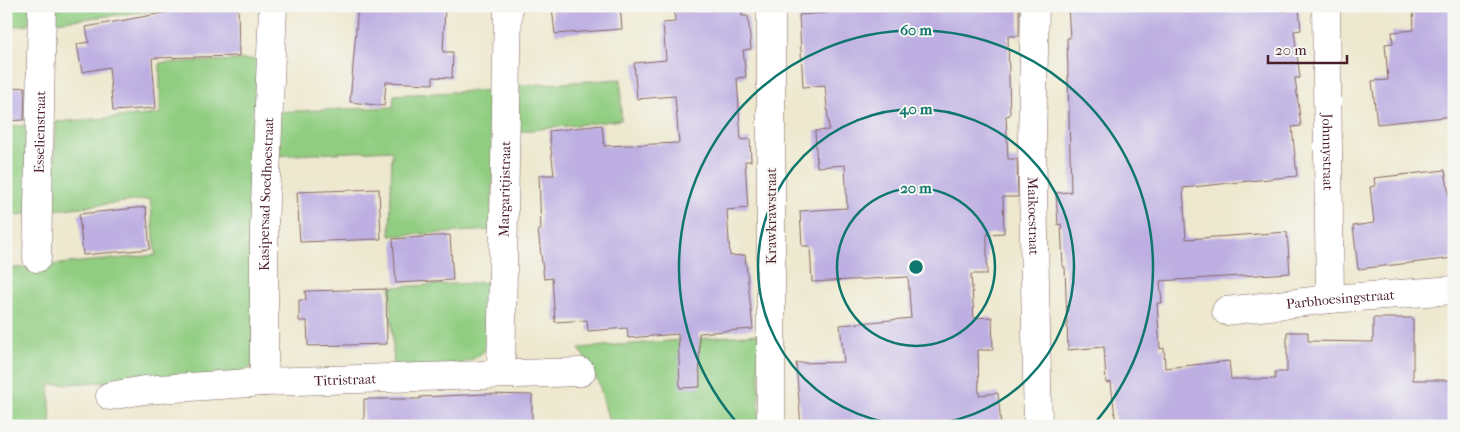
<svg xmlns="http://www.w3.org/2000/svg" width="1460" height="432" viewBox="0 0 1460 432" font-family="'IM FELL French Canon',serif">
	<style>
		.green { fill: #91cd81; stroke: #6e7656 }
		.building { fill: #bdafe2 }
		.lines { fill: none; stroke-linecap: round; stroke-linejoin: round }
		.minor-casing { stroke: #836564; stroke-width: 29 }
		.minor { stroke: #fff; stroke-width: 28 }
		.ring { fill: none; stroke: #0f766e; stroke-width: 2.5 }
		.labels { text-anchor: middle; dominant-baseline: central; stroke-width: 4; stroke-linejoin: round; paint-order: stroke }
		.street-label { font-size: 14px; fill: #4a1f2b; stroke: #f6f6f2 }
		.centre { fill: #0f766e; stroke: #f6f6f2; stroke-width: 2.5 }
		.ring-label { font-size: 15px; text-anchor: middle; font-weight: bold; fill: #0f766e; stroke: #f6f6f2; stroke-width: 4; stroke-linejoin: round; paint-order: stroke }
	</style>
	<rect width="100%" height="100%" fill="#f6f6f2"/>
	<filter id="ink" filterUnits="userSpaceOnUse"><feTurbulence type="fractalNoise" baseFrequency=".02" numOctaves="2"/><feDisplacementMap in="SourceGraphic" scale="10" xChannelSelector="R" yChannelSelector="G"/><feConvolveMatrix kernelMatrix="1 2 1 2 8 2 1 2 1" color-interpolation-filters="sRGB"/></filter>
	<filter id="wash" filterUnits="userSpaceOnUse"><feTurbulence type="fractalNoise" baseFrequency=".0096" numOctaves="4" result="noise"/><feDisplacementMap in="SourceGraphic" scale="20" xChannelSelector="R" yChannelSelector="G"/><feGaussianBlur stdDeviation="1.12" result="paint"/><feColorMatrix in="noise" values="0 0 0 0 0 0 0 0 0 0 0 0 0 0 0 0 0 1.4 0 .05"/><feComposite in="paint" operator="in"/></filter>
	<g filter="url(#wash)">
		<rect width="100%" height="100%" fill="#ede8ce"/>
		<path class="green" d="M6 6H33V17L27 25 6 27Z
			M53 6H163V10L53 22Z
			M259 59 252 367 238 374 49 385 51 426H6V269L156 255 150 199 54 210 56 122 160 114V63Z
			M621 79V120L513 132V86Z
			M495 90 492 230 390 236 392 150 273 156V112L393 107 394 95Z
			M29 125 28 214 6 216V127Z
			M494 282C493 296 495 327 491 339 480 373 422 367 394 368L390 287Z
			M759 334V426H610L599 384 579 348Z"/>
		<g id="blocks">
			<path class="building" d="M169 6H238L239 56 152 58 156 108 113 111 109 67 82 72 77 44 89 42 86 27 169 12Z
				M358 6H445L443 52H453L452 78 433 77V84L386 82 384 106 350 102Z
				M575 6H620L622 29 555 34 552 8Z
				M674 6H741L742 16H748L751 49 743 50 746 77 737 78 741 140 750 139 751 161H745L748 208 727 210 730 256 745 255 753 329 699 333 700 387 680 388 678 334 628 338 627 328 588 331 587 320 555 322 552 278 544 279 538 230H541L539 175H554L549 131 602 125 604 146 679 143 675 96 637 99 634 63 666 60 663 23 675 22Z
				M826 6H1019V36H1008L1010 115 1006 116 1008 159H1017L1018 197H1003L1004 233 987 234V274H971L974 318 992 317 993 350H978L979 395 998 393 1001 426H801L796 363 844 362 840 325 911 318 908 277 812 282 810 246H802L800 211 847 208 845 165 817 167 815 131 829 130 825 85 803 87 799 15 827 13Z
				M1068 6H1153V11L1199 8V6H1280L1281 11 1299 9 1301 30 1294 31 1300 78H1295L1301 126 1292 127 1297 176 1183 188 1186 239 1287 232 1290 273 1160 281 1162 303H1157L1160 349 1164 348 1165 368 1229 361 1231 379H1275V372H1287V332H1308V341L1373 342V318H1413V380H1454V426H1116L1111 382 1106 383 1104 347 1068 350 1065 267H1063L1061 224 1058 225 1056 193 1071 192 1067 38H1070Z
				M1454 8V116L1377 124 1372 81 1388 80 1385 44 1393 43 1392 32 1414 30 1413 9Z
				M25 87 24 120 6 121V89Z
				M1445 170 1454 225V258L1358 269 1353 226 1374 223 1370 187 1375 186 1374 178Z
				M379 189 381 239 300 242 297 192Z
				M146 207 150 249 83 255 79 214Z
				M450 235 453 280 396 283 393 239Z
				M386 289 387 344 308 346 307 321H299V300H306L305 291Z
				M487 394 532 395V426H364V399H420V397Z"/>
		</g>
	</g>
	<g filter="url(#ink)">
		<use href="#blocks" fill-opacity="0" stroke="#836564" stroke-width="1"/>
		<g class="lines">
			<defs>
				<g id="minor">
					<path id="s1" d="M1035 6 1032 140 1038 426"/>
					<path id="s2" d="M1326 6 1330 299"/>
					<path id="s3" d="M37 258 42 6"/>
					<path id="s4" d="M1226 311 1330 299 1454 290"/>
					<path id="s5" d="M501 373 508 6"/>
					<path id="s6" d="M264 382V227L273 6"/>
					<path id="s7" d="M110 396 144 390 264 382 581 372"/>
					<path d="M771 426V6"/>
				</g>
			</defs>
			<use href="#minor" class="minor-casing"/>
			<use href="#minor" class="minor"/>
		</g>
	</g>
	<g class="ring">
		<circle cx="916" cy="267" r="79"/>
		<circle cx="916" cy="267" r="158"/>
		<path d="M740 426A237 237 0 1 1 1092 426"/>
	</g>
	<g class="labels">
		<g class="street-label">
			<text stroke="none"><textPath href="#s3" startOffset="126">Esselienstraat</textPath></text>
			<text stroke="none"><textPath href="#s2" startOffset="146">Johnnystraat</textPath></text>
			<text stroke="none"><textPath href="#s5" startOffset="184">Margaritjistraat</textPath></text>
			<text stroke="none"><textPath href="#s6" startOffset="188">Kasipersad Soedhoestraat</textPath></text>
			<text transform="translate(771 216) rotate(-90)">Krawkrawstraat</text>
			<text stroke="none"><textPath href="#s1" startOffset="210">Maikoestraat</textPath></text>
			<text stroke="none"><textPath href="#s4" startOffset="115">Parbhoesingstraat</textPath></text>
			<text stroke="none"><textPath href="#s7" startOffset="236">Titristraat</textPath></text>
		</g>
	</g>
	<circle cx="916" cy="267" r="8" class="centre"/>
	<g class="ring-label">
		<text x="916" y="35">60 m</text>
		<text x="916" y="114">40 m</text>
		<text x="916" y="193">20 m</text>
	</g>
	<rect width="1460" height="432" fill="none" stroke="#f6f6f2" stroke-width="25"/>
	<path d="M1268 55v8h79v-8" fill="none" stroke="#4a1f2b" stroke-width="2.5"/>
	<text x="1275" y="55" font-size="15" fill="#4a1f2b" stroke="#f6f6f2" stroke-width="4" paint-order="stroke">20 m</text>
</svg>
